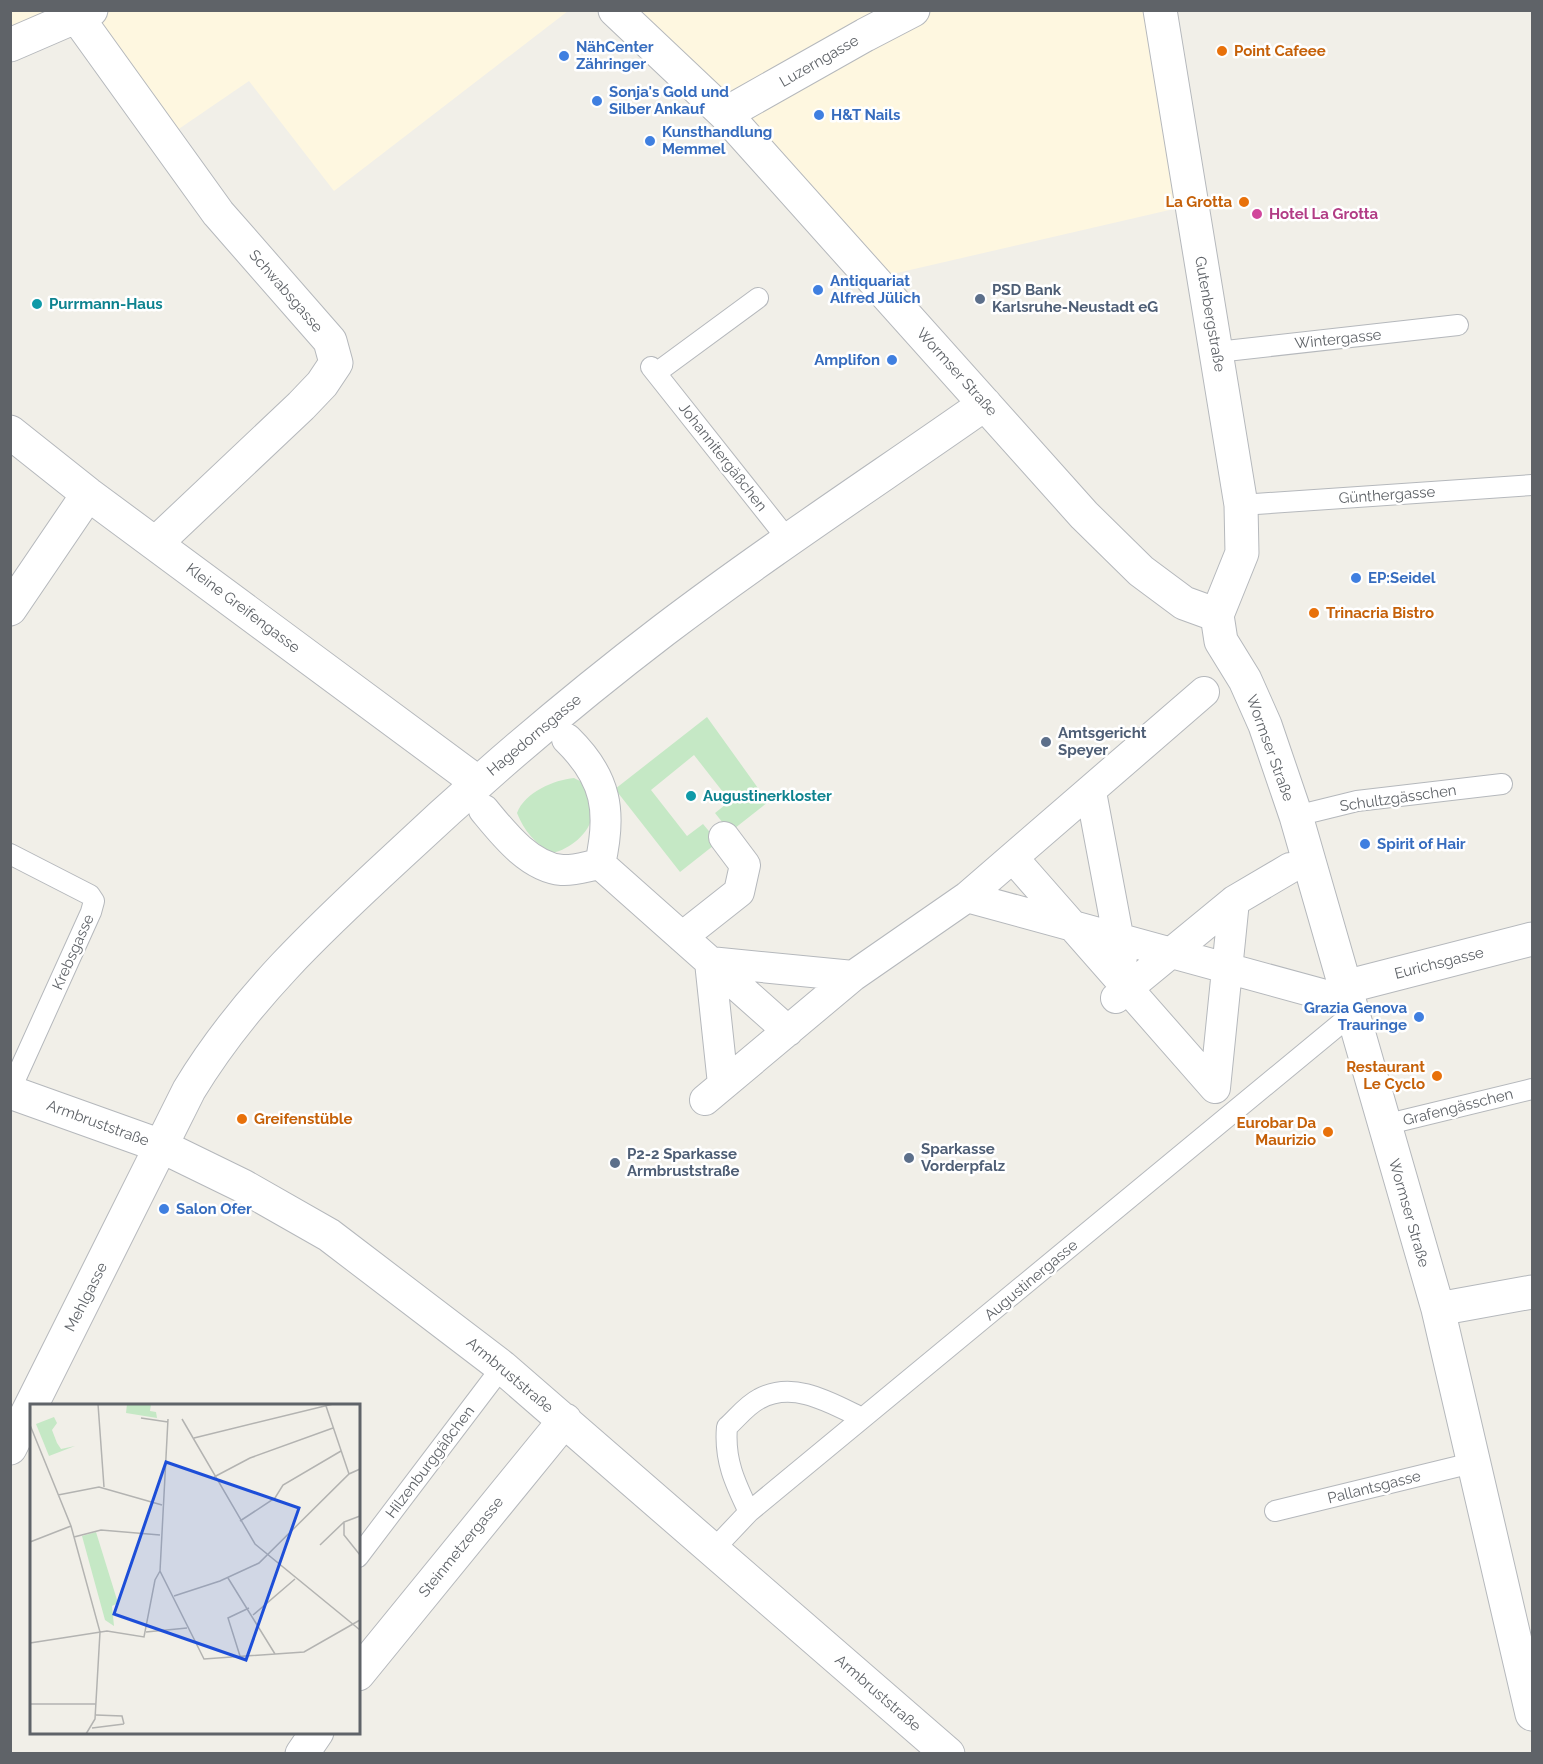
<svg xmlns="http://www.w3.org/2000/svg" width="1543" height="1764" viewBox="0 0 1543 1764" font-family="Raleway,sans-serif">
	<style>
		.commercial { fill: #fef7e0 }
		.green { fill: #c5e8c5 }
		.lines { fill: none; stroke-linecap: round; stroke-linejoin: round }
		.service-casing { stroke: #b5b8bc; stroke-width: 22 }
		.pedestrian-casing { stroke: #b5b8bc; stroke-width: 32 }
		.minor-casing { stroke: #b5b8bc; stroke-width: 35 }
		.service { stroke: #fff; stroke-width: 20 }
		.pedestrian { stroke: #fff; stroke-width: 30 }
		.minor { stroke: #fff; stroke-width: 33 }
		.food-dot { fill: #e8710a; stroke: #fff; stroke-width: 2 }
		.shop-dot { fill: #3f7fe0; stroke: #fff; stroke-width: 2 }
		.hotel-dot { fill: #d1479c; stroke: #fff; stroke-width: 2 }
		.service-dot { fill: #5c6f8a; stroke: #fff; stroke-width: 2 }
		.culture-dot { fill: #0f9aa8; stroke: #fff; stroke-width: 2 }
		.labels { text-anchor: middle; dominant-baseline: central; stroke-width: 5; stroke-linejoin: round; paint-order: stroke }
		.shop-label { font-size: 15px; font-weight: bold; fill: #366cbe; stroke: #fff; text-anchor: start }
		.food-label { font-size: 15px; font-weight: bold; fill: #c56008; stroke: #fff; text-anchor: start }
		.street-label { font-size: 15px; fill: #5f6368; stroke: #fff }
		.hotel-label { font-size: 15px; font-weight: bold; fill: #b23c85; stroke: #fff; text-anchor: start }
		.service-label { font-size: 15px; font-weight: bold; fill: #4e5e75; stroke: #fff; text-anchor: start }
		.culture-label { font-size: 15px; font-weight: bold; fill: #0d838f; stroke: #fff; text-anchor: start }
		.inset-road { fill: none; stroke: #b3b3b1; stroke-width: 1.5 }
		.view { fill: #1d4ed8; fill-opacity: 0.15; stroke: #1d4ed8; stroke-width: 3 }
		.inset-edge { fill: none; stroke: #5f6368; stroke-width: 3 }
	</style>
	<rect width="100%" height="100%" fill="#f1efe8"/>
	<path class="commercial" d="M11 11H568L334 191 249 81 167 137 77 14 11 41Z
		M619 11H1160L1191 205 884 276Z"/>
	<path class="green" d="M707 717 768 802 730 832 715 813 730 801 694 755 651 790 687 836 703 824 718 842 680 872 615 789Z
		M574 778 584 783C586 793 592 805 592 815 590 834 569 849 553 853 536 845 524 831 517 813 525 792 554 780 574 778Z"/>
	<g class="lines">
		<defs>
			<path id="service" d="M1217 352 1458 325
				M651 367 789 541
				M656 373 758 298
				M1241 505 1532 485
				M1296 816 1357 801 1502 784
				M10 854 90 895 94 901 91 912 10 1091
				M1384 1125 1532 1089
				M1275 1511 1472 1463
				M749 1512C735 1483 724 1460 727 1427 737 1418 747 1405 759 1399 794 1380 831 1403 862 1418
				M713 1550 749 1512 1352 1014
				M358 1557 502 1367"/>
			<path id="pedestrian" d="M567 739C607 778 612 812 600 864
				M1091 792 1122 957
				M484 810C503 833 529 867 562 870 574 871 588 866 600 864L788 1031
				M1013 858 1215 1088
				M967 897 1325 995
				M682 937 739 892 745 865 724 837
				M1116 998 1234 901 1290 868
				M723 1084 710 962 853 976
				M1215 1088 1234 901
				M705 1100 853 976 967 897 1204 692"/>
			<path id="minor" d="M615 10 725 114 1084 515 1141 571 1184 603 1217 615
				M1160 10 1241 505 1242 553 1217 615 1221 641 1245 680 1265 725 1296 816 1438 1309 1532 1714
				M77 17 218 213 330 341 336 363 322 384 301 406 156 543
				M10 45 91 10
				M725 114 865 35 913 10
				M10 432 88 494 477 782
				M10 609 88 494
				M1345 987 1532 939
				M10 1092 161 1146 243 1186 329 1235 502 1367 948 1754
				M1438 1309 1532 1292
				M10 1448 189 1090C244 999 319 929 397 857 482 777 571 701 664 630 768 551 878 479 985 404
				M358 1674 565 1420
				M302 1754 317 1732"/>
		</defs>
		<use href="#service" class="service-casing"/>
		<use href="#pedestrian" class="pedestrian-casing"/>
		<use href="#minor" class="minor-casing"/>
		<use href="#service" class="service"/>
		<use href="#pedestrian" class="pedestrian"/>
		<use href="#minor" class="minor"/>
	</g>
	<g class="food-dot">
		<circle cx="1222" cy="51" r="6"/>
		<circle cx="1244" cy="202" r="6"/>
		<circle cx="1314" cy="613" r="6"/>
		<circle cx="1437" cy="1076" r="6"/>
		<circle cx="242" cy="1119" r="6"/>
		<circle cx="1328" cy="1132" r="6"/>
	</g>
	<g class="shop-dot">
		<circle cx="564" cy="56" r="6"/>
		<circle cx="597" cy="101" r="6"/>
		<circle cx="819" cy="115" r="6"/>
		<circle cx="650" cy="141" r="6"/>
		<circle cx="818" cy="290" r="6"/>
		<circle cx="892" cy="360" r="6"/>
		<circle cx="1356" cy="578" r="6"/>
		<circle cx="1365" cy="844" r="6"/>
		<circle cx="1419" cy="1017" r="6"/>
		<circle cx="164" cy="1209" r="6"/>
	</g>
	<circle class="hotel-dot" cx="1257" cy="214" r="6"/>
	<g class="service-dot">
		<circle cx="980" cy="299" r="6"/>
		<circle cx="1046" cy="742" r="6"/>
		<circle cx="909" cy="1158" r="6"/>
		<circle cx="615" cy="1163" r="6"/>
	</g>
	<g class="culture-dot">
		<circle cx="37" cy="304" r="6"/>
		<circle cx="691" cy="796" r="6"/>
	</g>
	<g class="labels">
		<g class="shop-label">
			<text x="576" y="47">NähCenter<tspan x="576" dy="17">Zähringer</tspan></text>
			<text x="609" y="92">Sonja's Gold und<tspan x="609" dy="17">Silber Ankauf</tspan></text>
			<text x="831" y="115">H&amp;T Nails</text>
			<text x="662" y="132">Kunsthandlung<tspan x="662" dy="17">Memmel</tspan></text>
			<text x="830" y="281">Antiquariat<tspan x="830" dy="17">Alfred Jülich</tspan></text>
			<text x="880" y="360" text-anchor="end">Amplifon</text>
			<text x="1368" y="578">EP:Seidel</text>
			<text x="1377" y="844">Spirit of Hair</text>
			<text x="1407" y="1008" text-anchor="end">Grazia Genova<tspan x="1407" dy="17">Trauringe</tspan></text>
			<text x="176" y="1209">Salon Ofer</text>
		</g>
		<g class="food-label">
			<text x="1234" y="51">Point Cafeee</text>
			<text x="1232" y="202" text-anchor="end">La Grotta</text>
			<text x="1326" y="613">Trinacria Bistro</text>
			<text x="1425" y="1067" text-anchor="end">Restaurant<tspan x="1425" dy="17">Le Cyclo</tspan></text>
			<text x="254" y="1119">Greifenstüble</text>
			<text x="1316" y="1123" text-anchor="end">Eurobar Da<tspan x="1316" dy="17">Maurizio</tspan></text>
		</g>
		<g class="street-label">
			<text transform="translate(819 61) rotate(-30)">Luzerngasse</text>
			<text transform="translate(286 291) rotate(49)">Schwabsgasse</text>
			<text transform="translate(1210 314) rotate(80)">Gutenbergstraße</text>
			<text transform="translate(1338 339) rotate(-6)">Wintergasse</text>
			<text transform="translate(957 372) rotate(48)">Wormser Straße</text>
			<text transform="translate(723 457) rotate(52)">Johannitergäßchen</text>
			<text transform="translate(1387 495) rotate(-4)">Günthergasse</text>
			<text transform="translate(243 608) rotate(37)">Kleine Greifengasse</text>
			<text transform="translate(534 735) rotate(-40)">Hagedornsgasse</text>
			<text transform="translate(1270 748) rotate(70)">Wormser Straße</text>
			<text transform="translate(1398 798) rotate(-8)">Schultzgässchen</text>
			<text transform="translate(73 952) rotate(-66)">Krebsgasse</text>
			<text transform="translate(1439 963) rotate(-14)">Eurichsgasse</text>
			<text transform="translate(1458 1107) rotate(-14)">Grafengässchen</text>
			<text transform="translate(98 1123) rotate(20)">Armbruststraße</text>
			<text transform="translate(1409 1213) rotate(74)">Wormser Straße</text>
			<text transform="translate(1031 1280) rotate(-40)">Augustinergasse</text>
			<text transform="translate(86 1297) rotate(-63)">Mehlgasse</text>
			<text transform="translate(510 1375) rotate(40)">Armbruststraße</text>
			<text transform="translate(430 1462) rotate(-53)">Hilzenburggäßchen</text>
			<text transform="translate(1374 1487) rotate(-14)">Pallantsgasse</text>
			<text transform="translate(461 1547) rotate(-51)">Steinmetzergasse</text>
			<text transform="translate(878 1693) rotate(41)">Armbruststraße</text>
		</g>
		<g class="hotel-label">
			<text x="1269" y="214">Hotel La Grotta</text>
		</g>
		<g class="service-label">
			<text x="992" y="290">PSD Bank<tspan x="992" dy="17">Karlsruhe-Neustadt eG</tspan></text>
			<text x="1058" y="733">Amtsgericht<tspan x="1058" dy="17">Speyer</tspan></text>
			<text x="921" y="1149">Sparkasse<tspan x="921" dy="17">Vorderpfalz</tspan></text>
			<text x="627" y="1154">P2-2 Sparkasse<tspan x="627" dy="17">Armbruststraße</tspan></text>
		</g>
		<g class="culture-label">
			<text x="49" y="304">Purrmann-Haus</text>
			<text x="703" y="796">Augustinerkloster</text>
		</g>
	</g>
	<g transform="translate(30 1404)">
		<rect width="330" height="330" fill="#f1efe8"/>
		<path d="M97 0H121L120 7 126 8 127 14 96 9ZM24 13 27 19 22 26 27 39 31 45 45 42 19 52 6 20ZM66 128 88 199 82 202 84 222 75 216 52 132Z" fill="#c5e8c5"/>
		<path class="inset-road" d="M68 0 74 83M296 2 319 70M111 14 138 18M138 15 130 167 174 255 274 248 330 216M152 15 225 140 330 226M0 21 41 122 70 228 65 315 56 330M164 34 303 0M184 73 220 54 303 24M28 91 69 83 132 101M330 112 314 118V131L330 151M210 117 245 94 253 81 311 47M44 133 71 126 130 131M0 138 41 122M290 141 314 118M198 174 245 250M144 192 190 177 229 159 319 70 330 65M223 211 265 175M116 228 157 224M0 239 77 227 114 233 125 176 130 167M210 252 198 214 219 204M0 300H66M66 311 92 312 94 320M62 324 94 320"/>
		<path class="view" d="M136 58 269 104 216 256 84 210Z"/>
		<rect width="330" height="330" class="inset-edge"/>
	</g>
	<rect width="1543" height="1764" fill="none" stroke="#5f6368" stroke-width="24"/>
</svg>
